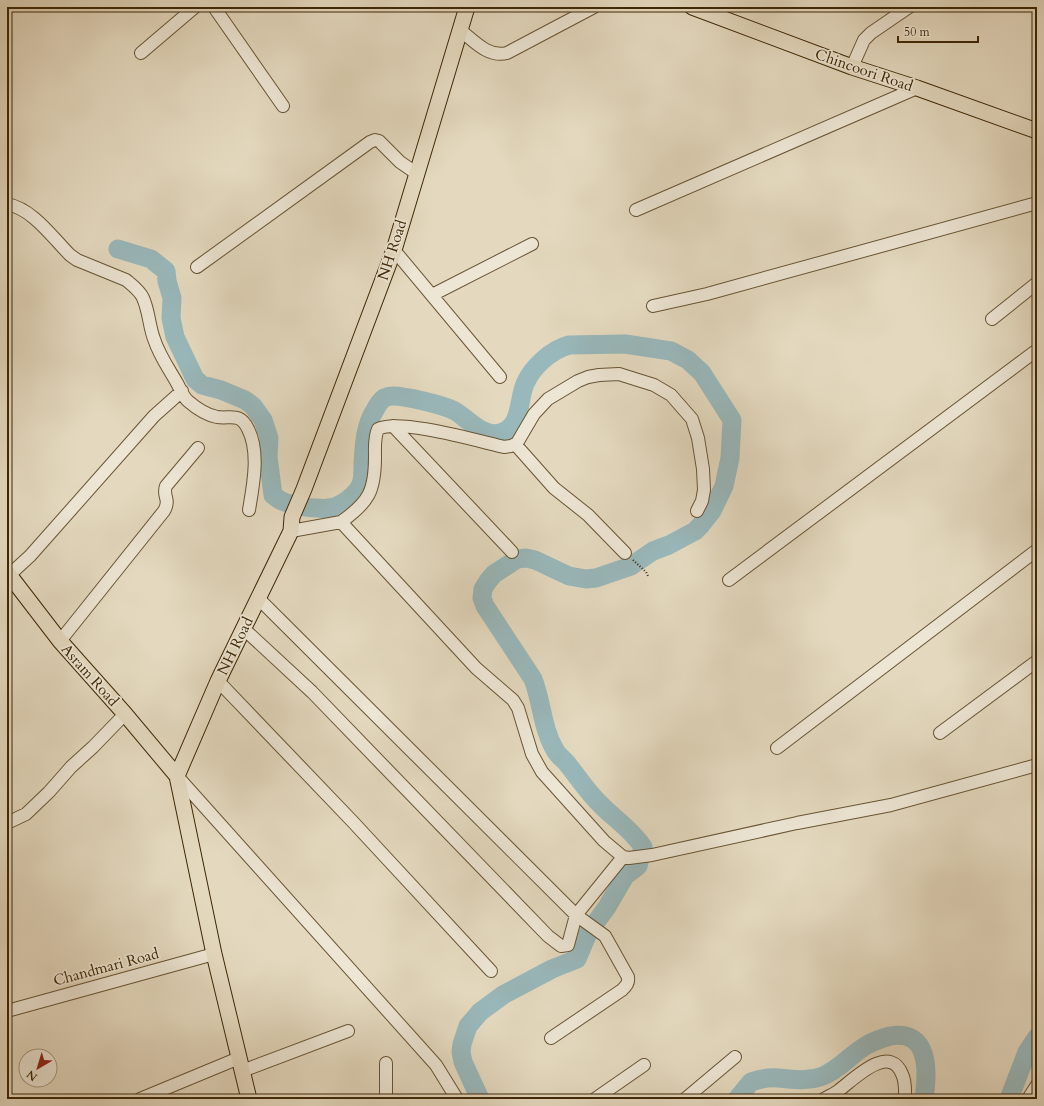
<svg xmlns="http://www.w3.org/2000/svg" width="1044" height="1106" viewBox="0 0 1044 1106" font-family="Cardo,serif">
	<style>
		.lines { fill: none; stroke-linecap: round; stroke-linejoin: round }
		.river { stroke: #99b8bb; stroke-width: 19 }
		.minor-casing { stroke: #685433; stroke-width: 14 }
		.major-casing { stroke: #3e2704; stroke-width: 17 }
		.path { stroke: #3e2704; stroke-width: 2; stroke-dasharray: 1 2; stroke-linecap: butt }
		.minor { stroke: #ede6d5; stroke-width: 12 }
		.major { stroke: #e4d9bf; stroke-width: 15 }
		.labels { text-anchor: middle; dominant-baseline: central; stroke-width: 3.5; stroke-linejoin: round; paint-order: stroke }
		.street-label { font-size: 15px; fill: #3e2704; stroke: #ede6d5 }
	</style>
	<rect width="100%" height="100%" fill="#e4d9bf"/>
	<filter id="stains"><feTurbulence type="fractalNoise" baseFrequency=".005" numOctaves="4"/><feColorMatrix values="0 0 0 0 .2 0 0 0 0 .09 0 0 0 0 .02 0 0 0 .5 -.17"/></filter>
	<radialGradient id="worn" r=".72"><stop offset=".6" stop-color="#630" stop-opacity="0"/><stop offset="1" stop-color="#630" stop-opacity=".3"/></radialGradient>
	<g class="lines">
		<path class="river" d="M118 249 151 259 166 271 167 281 172 298 171 318 175 337 195 379 202 385 221 390 245 400 253 406 263 420 269 438 268 457 273 495C275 496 278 499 280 500 286 504 308 508 316 508 320 508 324 509 328 508 341 507 359 494 362 481 363 476 363 469 363 463 364 446 365 425 375 410 377 406 380 401 384 398 386 397 391 396 393 396 405 396 444 405 455 411 468 419 485 440 503 432 522 424 518 400 525 384 532 367 551 350 569 345L625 344 671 351 688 360 702 373 732 420 730 458 724 486 712 511 701 525 695 531 669 545 653 551 631 566 596 578 586 579 569 576 535 560 526 558 517 559 494 574 488 581 483 589 482 598 485 606 533 679C542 702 542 728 555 750 558 756 565 760 569 766 580 780 589 794 602 806 616 820 632 830 643 847L638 866 625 876 607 907 588 933 577 959 552 969 503 995 480 1012 468 1026 462 1044 461 1052 463 1062 480 1099
			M737 1099 751 1082C760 1079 768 1077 778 1078 793 1079 808 1082 823 1076 840 1069 851 1054 867 1045 874 1041 883 1038 890 1036 930 1029 928 1072 924 1099
			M1009 1099 1027 1052 1037 1037"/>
		<defs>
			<path id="minor" d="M214 7 283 106
				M460 30C473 40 488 58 507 53L594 7
				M141 53 195 7
				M852 67 864 40 871 33 909 7
				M7 204C33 209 52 237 70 255L77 260 126 280C132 285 140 291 143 298 149 311 149 326 154 339 159 355 169 369 177 383 180 388 183 397 188 401 196 408 207 415 217 417 231 419 240 412 248 429 260 452 253 486 249 510
				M636 210 917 88
				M394 250 500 377
				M197 267 370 142 375 140 379 141 400 162 416 173
				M432 295 532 244
				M653 306 707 294 1037 203
				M992 319 1037 283
				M393 426 512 552
				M515 444 554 488 588 515 625 553
				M341 522C369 502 375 491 375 457 375 447 374 438 378 429 399 418 478 441 504 447L511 446 517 443 534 414 548 399 578 381 588 377 599 375 619 374 638 380 654 385 671 395 692 419 698 438 703 469 704 490 702 501 697 511
				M291 531 341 522 476 668 513 700 518 708 532 754 542 772 604 841 623 857 629 858 652 855 797 823 891 805 1037 765
				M7 577 30 556 154 416 182 391
				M729 580 1037 350
				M258 598 576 915 605 936 628 977C629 983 626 986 622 990L551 1038
				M244 629 312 692 548 936 561 946 568 945 576 915 623 857
				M60 641 164 511C171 499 162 496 166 486L198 448
				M218 681 353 822 491 971
				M940 733 1037 661
				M777 748 1037 550
				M177 776 436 1065 457 1099
				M7 823 26 814 49 792 71 767 93 747 125 714
				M7 1011 214 954
				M386 1063V1099
				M242 1071 348 1031
				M140 1099 239 1058
				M595 1099 644 1065
				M685 1099 735 1057
				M824 1099C829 1096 834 1094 838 1091 852 1081 889 1042 902 1074 906 1082 905 1091 905 1099
				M1028 1099 1037 1085"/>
			<path id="major" d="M692 7 852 67 917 88 1037 131
				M7 572 60 641 125 714 177 776 214 954 249 1099
				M177 776 218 681 291 531 292 517 304 489 394 250 467 7"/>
		</defs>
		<use href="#minor" class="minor-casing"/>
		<use href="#major" class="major-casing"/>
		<path class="path" d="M633 560 646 572 648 576"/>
		<use href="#minor" class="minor"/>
		<use href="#major" class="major"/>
	</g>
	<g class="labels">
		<g class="street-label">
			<text transform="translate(864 70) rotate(19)">Chincoori Road</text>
			<text transform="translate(392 250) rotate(-72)">NH Road</text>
			<text transform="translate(235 646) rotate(-64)">NH Road</text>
			<text transform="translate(90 675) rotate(48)">Asram Road</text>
			<text transform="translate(106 967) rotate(-15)">Chandmari Road</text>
		</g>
	</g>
	<rect width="1044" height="1106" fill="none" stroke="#e4d9bf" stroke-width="24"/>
	<rect x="8" y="8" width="1028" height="1090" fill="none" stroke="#3e2704" stroke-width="2"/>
	<rect x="12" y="12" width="1020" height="1082" fill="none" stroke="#3e2704"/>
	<g transform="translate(38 1068) rotate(218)"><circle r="19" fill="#ede6d5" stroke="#a79a81"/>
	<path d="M0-3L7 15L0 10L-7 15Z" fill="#8f2418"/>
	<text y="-6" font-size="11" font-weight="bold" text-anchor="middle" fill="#3e2704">N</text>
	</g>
	<path d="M898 36v6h80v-6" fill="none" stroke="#3e2704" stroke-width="2"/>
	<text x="904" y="36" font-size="12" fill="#3e2704" stroke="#ede6d5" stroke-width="3" paint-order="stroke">50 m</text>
	<rect width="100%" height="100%" filter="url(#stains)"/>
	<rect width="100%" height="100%" fill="url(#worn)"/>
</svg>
